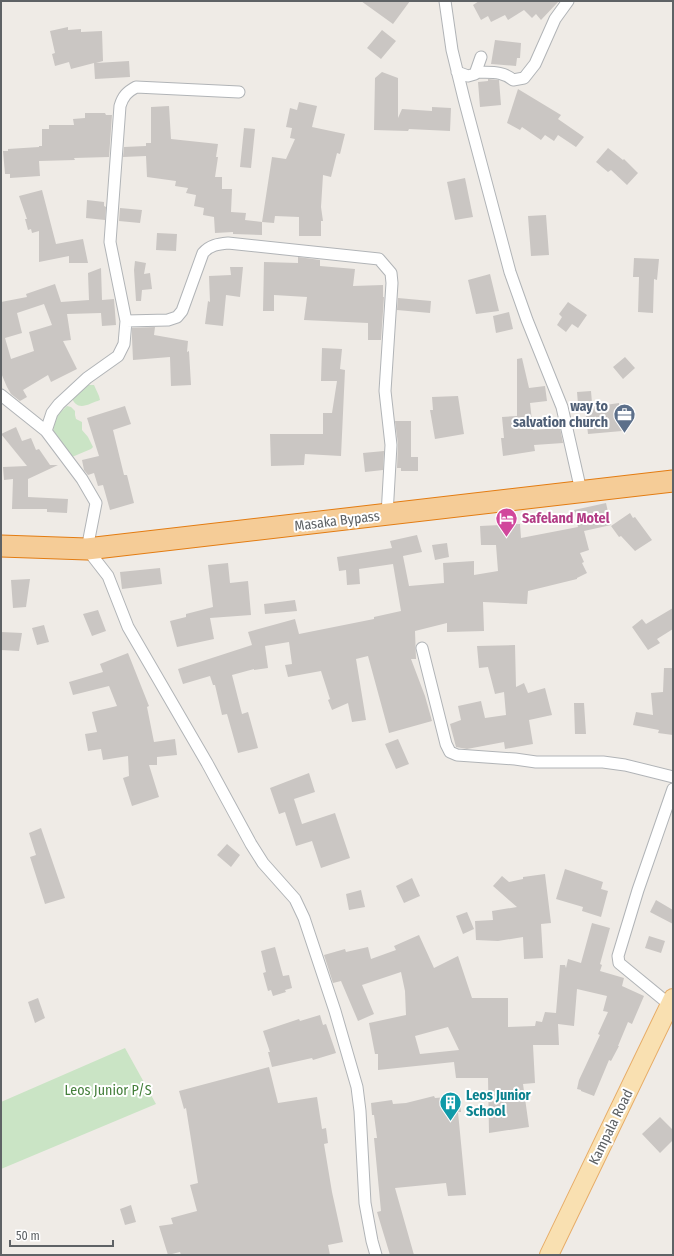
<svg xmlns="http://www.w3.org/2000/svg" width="674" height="1256" viewBox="0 0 674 1256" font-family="'Fira Sans Condensed',sans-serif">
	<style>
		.green { fill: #cae4c5 }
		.building { fill: #cac6c3; fill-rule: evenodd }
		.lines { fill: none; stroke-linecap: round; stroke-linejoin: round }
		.street-casing { stroke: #b1b4b7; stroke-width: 13 }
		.primary-casing { stroke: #e7ac67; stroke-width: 20 }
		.highway-casing { stroke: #e37c12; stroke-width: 23 }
		.street { stroke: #fff; stroke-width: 11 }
		.primary { stroke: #f9e0b1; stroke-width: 18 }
		.highway { stroke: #f5cc97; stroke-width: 21 }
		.labels { text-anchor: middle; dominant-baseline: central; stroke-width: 4; stroke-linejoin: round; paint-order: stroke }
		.service-label { font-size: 14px; font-weight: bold; fill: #4e5e75; stroke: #fff; text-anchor: end }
		.hotel-label { font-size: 14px; font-weight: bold; fill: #b23c85; stroke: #fff; text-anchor: start }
		.street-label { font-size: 14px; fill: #5e6265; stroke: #fff }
		.park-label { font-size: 14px; fill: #447f3b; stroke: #fff }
		.culture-label { font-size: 14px; font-weight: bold; fill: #0d838f; stroke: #fff; text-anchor: start }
	</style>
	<rect width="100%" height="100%" fill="#efebe6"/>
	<path class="green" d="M88 385H94L99 396 100 400C88 404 77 413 71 396 77 392 84 390 88 385Z
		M67 406 71 407 75 411V415L76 419 82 422V430L88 437 93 447 91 449 72 457 70 456C59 443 50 437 54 418Z
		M125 1048 156 1104 1 1169V1102Z"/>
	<path class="building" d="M361 1H410L393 24Z
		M479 1H559L541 20 536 14 532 18 524 10 508 20 505 15 491 22 488 16 481 20 473 5Z
		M68 27V30L81 29V32L102 31 103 61 96 63 129 61 130 77 95 79 94 63 71 69 69 62 55 66 52 54 55 53 50 31Z
		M382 30 396 41 381 59 367 48Z
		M495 40 521 43 520 58H517L516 66 491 64Z
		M382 72 398 78V118L402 109 432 111V107L451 108 450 131 409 129 408 131 374 130 375 78Z
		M488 79 499 80 501 105 480 107 478 82 488 81Z
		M518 89 561 115 558 119 584 137 576 147 558 135 554 141 545 135 541 140 522 127 520 130 507 123Z
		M299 102 317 106 312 127 345 134 340 154 337 153 331 177 323 175 321 207 323 221H321V236H299V217L275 216 274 223 262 222 272 157 286 159 295 139 290 138 292 128 286 127 290 108 297 110Z
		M169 106 171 139 218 144 216 157H218L215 177H222V189H232L231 212 246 213 245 220 262 222V235L233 234V232L215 233 214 217 203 215 204 208 194 206 196 195 186 193 188 188 175 186 176 181 147 177 146 156 123 157 124 147 146 146V143H151V107Z
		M85 113H105L106 115H112L109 157 74 158 75 160 39 161 40 176 10 178V174H5L3 151H8V149L39 147V146H42V129H49V125H74L73 119 85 118Z
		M244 128 255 129 251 168 240 167Z
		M608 148 623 160 624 159 638 173 627 185 611 170 608 172 596 162Z
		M465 178 473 217 455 220 447 182Z
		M42 190 56 244 83 239 88 263H69V256L39 262V231L32 233 31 229 28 230 25 219H27L19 196Z
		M87 200 104 202V206L106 207 105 220 86 218Z
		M120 208 142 210 140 223 119 221Z
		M546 215 549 255 531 256 528 216Z
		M157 233 177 234 176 251 156 250Z
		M298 257 320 260V266L355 269 353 286 383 285V297H384L381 340H368V323L304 320 307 297 274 295V311H263L264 262 298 263Z
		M634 258 659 259 657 280 654 279 653 313 638 312 639 277H633Z
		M135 261 146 263 144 274 150 273 152 289 142 290 141 301H136L134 270Z
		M230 267H243L240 297 226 295 223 326 205 324 208 301 210 302 209 276 231 275Z
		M101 268 102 300 114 299 116 325 102 326 101 313 67 314 71 340 63 341 77 369 51 382 48 375 23 390 27 397 20 401 11 394 7 387 1 373V302L27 297 26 294 55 284 61 302 89 300 88 273ZM44 304 52 325 29 332 34 351 11 359 5 338 22 333 17 313Z
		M490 274 499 311 476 314 468 280Z
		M398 298 431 301 430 313 397 310Z
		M568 302 587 315 578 328 572 324 566 332 557 325 562 317 559 314Z
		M509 312 513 329 496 333 493 316Z
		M155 327 154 335 188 341 187 352 189 351 191 385 171 386 170 357 133 360 132 338V328Z
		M322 348 342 349 340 369 345 370 341 456 305 454 304 465 271 466 270 434H323V413H332L337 381H321Z
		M625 357 635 368 623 379 613 367Z
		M522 358 529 388 545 386 547 401 530 403 533 430 560 428 563 443 534 445 535 451 503 456 501 438H504L502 417 517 416V359Z
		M591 391 592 403 578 404 577 392Z
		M458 396 464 434 435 439 430 410H433L432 397Z
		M619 403 622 431 588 434 585 408Z
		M125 406 131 424 113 430 124 475H127L134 503 110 510 103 485 98 486 94 473 88 475 84 470 82 460 99 456 87 418Z
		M395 421H411V457H418V471H401V468H397L398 444Z
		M16 427 22 441 31 438 36 450 39 449 50 465H58L28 479V497L68 499 67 513 47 512V509H12L13 479 4 480 3 467 27 466 1 434Z
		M384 451 383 470 365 472 363 453Z
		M606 503 611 525 584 531 589 550 580 553 584 562 582 563 587 573 577 578V579L528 591 527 604 483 602 484 631 447 632V623L415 631 416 659H411L425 696 432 721 389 733 368 656 356 659 366 720 352 722 348 703 332 710 328 700 330 699 321 671 288 677 285 665 292 664 289 642 265 646 268 668 254 670V669L232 675 242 714 248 712 258 748 238 753 227 714 222 715 215 685H213L210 676 183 684 178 669 252 645 248 632 295 619 299 634 374 619V617L401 611 393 564 359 569 360 584 347 585 346 570 339 571 337 557 392 548 390 541 417 535 422 552 403 556 409 586 444 583 443 563 474 561V575L498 571 496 545H481L480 526 520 524 521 538 578 527 574 510Z
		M630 513 633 518 635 517 652 540 635 551 621 536 619 537 611 526Z
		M447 543 449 557 435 560 432 545Z
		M228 563 230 583 248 581 251 615 210 618 214 639 177 647 170 621 186 617V614L213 607 208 565Z
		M160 568 162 584 122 589 120 572Z
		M30 579 26 607 13 608 11 580Z
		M295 600 297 611 265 614 264 604Z
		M673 608V629L657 639 660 643 648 650 632 627 642 619 646 624Z
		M98 610 106 631 92 636 83 614Z
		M44 625 49 642 37 645 32 628Z
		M1 632 22 633 19 651 1 650Z
		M515 645 516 687 524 683 528 693 545 688 552 715 529 720 533 744 505 749 504 742 467 749 456 747 450 724 461 720 458 706 481 701 485 718 506 715 504 692 495 694 488 667 479 668 477 646Z
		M128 653 149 706 147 707 154 742 175 739 177 755 157 757V765H149L159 797 132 806 123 778 129 776 128 756 103 760 101 749 88 751 85 734 97 732 92 712 117 706 109 686 73 695 69 682 103 672 100 664Z
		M664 668H673V735L658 733 659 730 633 725 636 712 653 715 651 693 663 692Z
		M574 703H584L586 734H575Z
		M398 739 409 764 396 769 385 744Z
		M309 773 315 792 294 799 302 824 335 813 350 858 321 868 312 841 296 846 285 812 279 814 270 788Z
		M41 828 65 898 45 904 30 857 36 855 29 833Z
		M227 844 240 855 231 867 217 855Z
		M565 869 603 882 601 889 608 891 601 917 582 911 583 907 556 899Z
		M545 874 551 923 541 924 543 958 524 959 523 937 498 941 476 940 475 921 493 920 492 911 517 907 493 886 502 876 509 882 523 879V877Z
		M412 878 420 896 404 903 396 886Z
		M361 890 365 907 349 910 346 894Z
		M656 900 673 910V924L650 912Z
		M467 912 474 929 463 934 456 916Z
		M592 923 610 928 600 964 602 965 600 971 624 978 622 986 644 996 632 1024 628 1022 618 1046H619L611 1061 609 1060 594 1096 581 1091V1090L577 1089 579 1080 600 1035 598 1034 608 1012 603 1011 607 996 577 989 574 1026 558 1024 559 1045H533L535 1083 523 1084 529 1127 489 1133 488 1078H456L454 1062 378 1070V1054H375L369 1023 406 1015 405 991 401 972 362 985 374 1014 358 1021 341 981 333 983 324 955 345 949 346 952 368 947 371 959 396 950 394 946 419 935 434 968 458 956 472 998H508V1027L535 1026 536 1021 542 1022 545 1012 556 1013 560 965H565L566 968 568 959 581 963ZM448 1027 459 1050 420 1054 415 1036Z
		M649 936 665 941 661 953 645 948Z
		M275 947 283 976 289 975 292 988 285 990 286 992 273 996 271 990 268 991 263 973 266 972 261 951Z
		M38 998 45 1018 35 1023 28 1002Z
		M320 1015 323 1025 326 1024 336 1053 313 1060 312 1058 272 1067 268 1052H270L263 1031 299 1019 300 1021Z
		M269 1067 278 1103 317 1097 322 1129 326 1128 328 1143 324 1144 332 1192 343 1242 328 1245 330 1255H181L180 1252 168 1255 159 1226 173 1224 171 1218 197 1211 190 1185 198 1183 186 1108 184 1109 179 1091Z
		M434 1096 435 1098 459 1096 461 1112H458L466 1195 448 1196 446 1183 395 1188 414 1255H390L377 1212 381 1211 374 1138H377L374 1115H372L371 1103 392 1100 393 1104 406 1103Z
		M660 1117 673 1130V1140L660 1153 642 1134Z
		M131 1205 136 1222 125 1225 120 1209Z"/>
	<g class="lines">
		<defs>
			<path id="street" d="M445 1 452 50 464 99 510 272 527 320 562 407 581 491
				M457 72 468 76 475 74 481 57
				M476 72C489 73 502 70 513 80L524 78 535 64 555 19 568 1
				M126 321 168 320 177 317 182 311 203 253C210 245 218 244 228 243L379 259 391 273 392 283 385 391 391 445 387 515
				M1 395 46 431 82 479 96 503 87 549 108 576 128 627 207 763 251 844 263 863 295 899 304 918 335 1011 357 1087 360 1111 365 1203 372 1241 376 1255
				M46 431 52 413 59 404 87 378 118 356 124 344 126 321 110 242 120 106C123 96 127 92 136 87L239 92
				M422 648 446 744 450 752 457 755 515 759 536 762H603L625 765 673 777
				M670 1005 619 963 618 956 638 890 673 789"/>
			<path id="primary" d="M549 1255 673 998"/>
			<path id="highway" d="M1 546 87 549 673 481"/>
		</defs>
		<use href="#street" class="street-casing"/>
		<use href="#primary" class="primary-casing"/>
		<use href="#highway" class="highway-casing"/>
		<use href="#street" class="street"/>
		<use href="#primary" class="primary"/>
		<use href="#highway" class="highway"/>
	</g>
	<defs>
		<symbol id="office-pin" viewBox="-11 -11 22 30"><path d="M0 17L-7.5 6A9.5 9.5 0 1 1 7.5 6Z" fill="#5c6f8a" stroke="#fff"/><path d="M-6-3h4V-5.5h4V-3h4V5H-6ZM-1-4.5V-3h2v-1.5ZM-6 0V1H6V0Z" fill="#fff"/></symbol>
		<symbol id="hotel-pin" viewBox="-11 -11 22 30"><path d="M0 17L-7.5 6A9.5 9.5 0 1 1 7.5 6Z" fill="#d1479c" stroke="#fff"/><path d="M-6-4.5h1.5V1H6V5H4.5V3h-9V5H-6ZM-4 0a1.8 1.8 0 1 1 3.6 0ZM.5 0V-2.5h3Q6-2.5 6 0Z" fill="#fff"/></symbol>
		<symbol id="building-pin" viewBox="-11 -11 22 30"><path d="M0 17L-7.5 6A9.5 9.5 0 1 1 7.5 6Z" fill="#0f9aa8" stroke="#fff"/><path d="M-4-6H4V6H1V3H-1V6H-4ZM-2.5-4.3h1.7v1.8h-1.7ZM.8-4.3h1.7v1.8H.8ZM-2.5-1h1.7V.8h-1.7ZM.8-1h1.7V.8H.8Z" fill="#fff"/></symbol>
	</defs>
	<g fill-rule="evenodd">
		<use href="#office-pin" x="612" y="402" width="25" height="34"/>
		<use href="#hotel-pin" x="494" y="506" width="25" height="34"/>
		<use href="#building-pin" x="438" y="1090" width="25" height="34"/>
	</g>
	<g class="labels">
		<g class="service-label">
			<text x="608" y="406">way to<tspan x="608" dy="16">salvation church</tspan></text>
		</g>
		<g class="hotel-label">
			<text x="522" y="518">Safeland Motel</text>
		</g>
		<g class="street-label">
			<text transform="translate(337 521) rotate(-7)">Masaka Bypass</text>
			<text transform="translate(611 1127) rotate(-64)">Kampala Road</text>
		</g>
		<g class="park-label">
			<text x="108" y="1090">Leos Junior P/S</text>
		</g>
		<g class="culture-label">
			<text x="466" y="1095">Leos Junior<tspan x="466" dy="16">School</tspan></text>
		</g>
	</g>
	<rect width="674" height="1256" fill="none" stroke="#5e6265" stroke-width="4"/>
	<path d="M10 1240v6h103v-6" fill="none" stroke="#5e6265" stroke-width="2"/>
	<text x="16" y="1240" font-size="12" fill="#5e6265" stroke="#ffffff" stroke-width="3" paint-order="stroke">50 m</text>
</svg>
